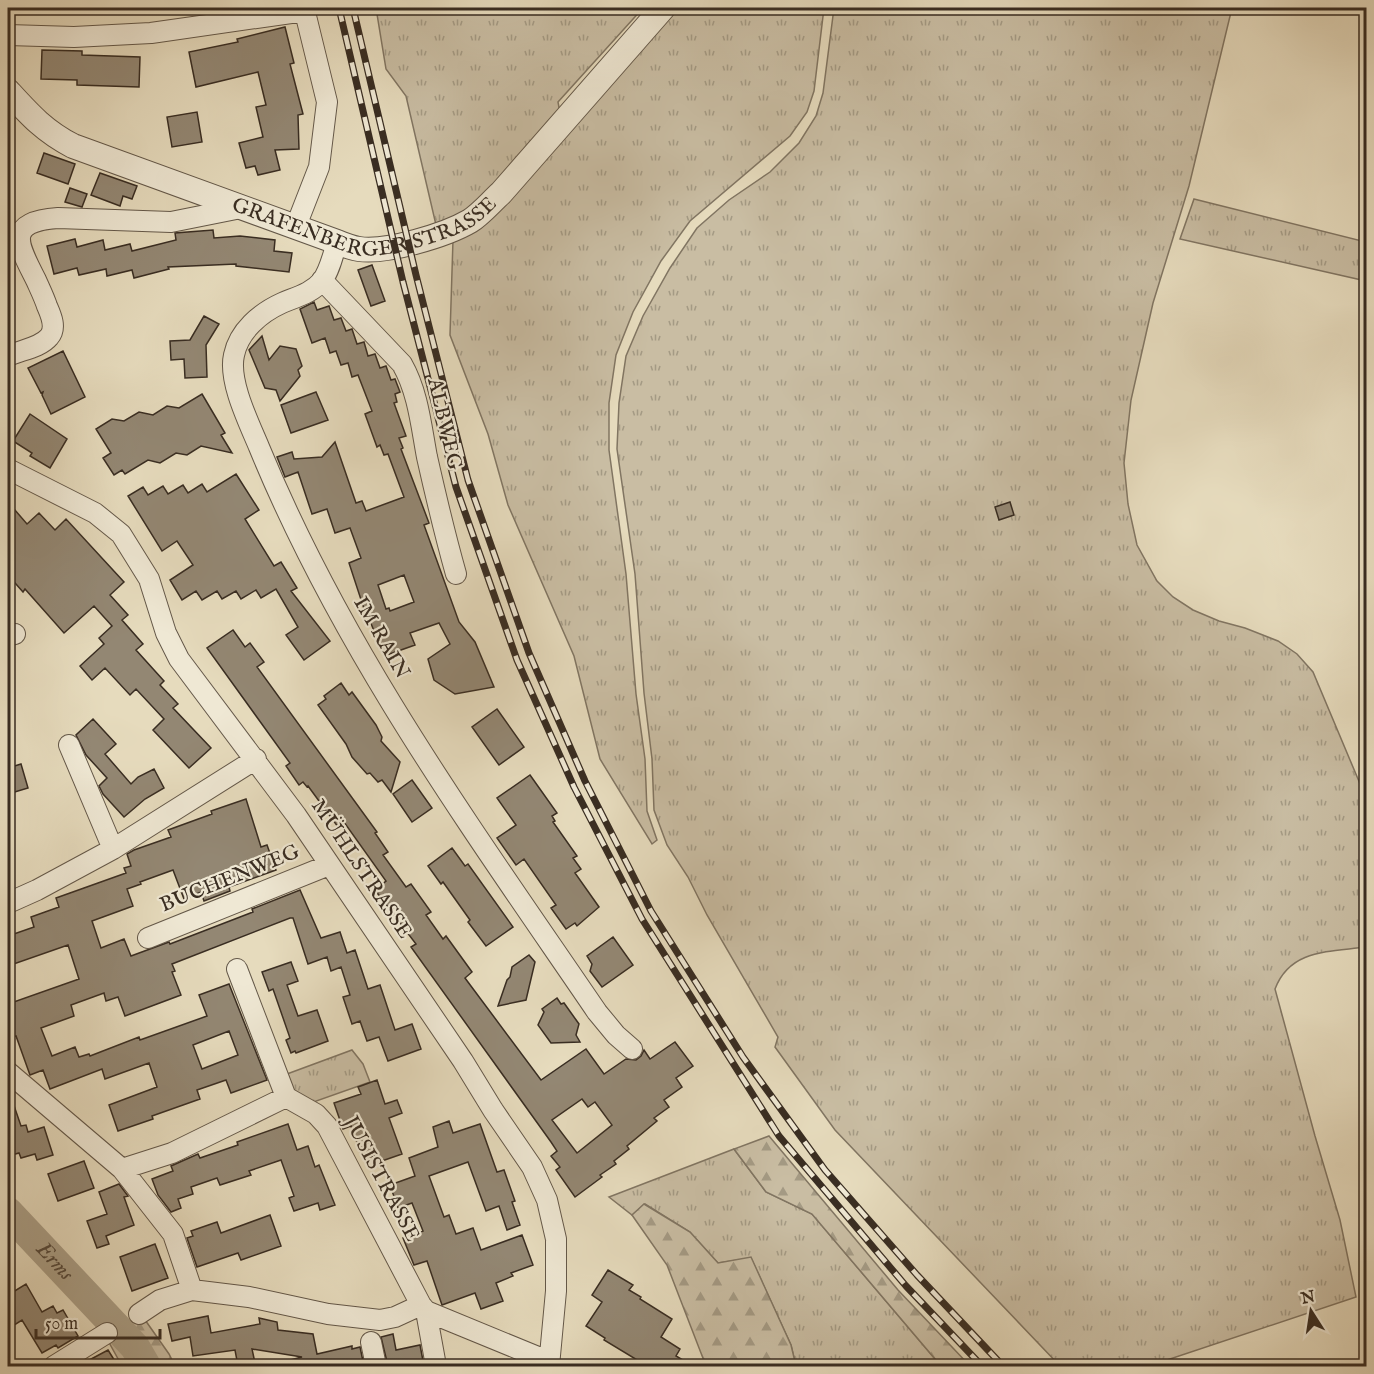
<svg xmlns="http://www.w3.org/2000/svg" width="1374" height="1374" viewBox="0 0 1374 1374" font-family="'IM FELL English',serif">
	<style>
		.grass { fill: url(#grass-tufts); stroke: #817562; stroke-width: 1.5 }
		.forest { fill: url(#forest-firs); stroke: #817562; stroke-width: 1.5 }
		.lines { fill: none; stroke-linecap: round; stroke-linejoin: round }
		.river { stroke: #aba088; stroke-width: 30 }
		.building { fill: #938773; stroke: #392d22; stroke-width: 1.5; fill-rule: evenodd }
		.minor-casing { stroke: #645849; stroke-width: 22 }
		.tertiary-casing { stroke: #645849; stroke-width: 26 }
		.minor { stroke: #efe8d4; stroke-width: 20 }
		.tertiary { stroke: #efe8d4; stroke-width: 24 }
		.rail-casing { stroke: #392d22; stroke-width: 7 }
		.rail { stroke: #efe8d4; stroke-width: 4.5; stroke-dasharray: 14; stroke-linecap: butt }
		.labels { text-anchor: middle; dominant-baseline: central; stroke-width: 4.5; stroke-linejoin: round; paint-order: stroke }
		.street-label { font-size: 21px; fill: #392d22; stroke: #efe8d4 }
		.water-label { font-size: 22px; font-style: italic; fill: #564a3c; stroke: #efe8d4 }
	</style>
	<defs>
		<pattern id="grass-tufts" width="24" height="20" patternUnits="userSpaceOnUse" patternTransform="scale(1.5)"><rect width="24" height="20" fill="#c9bda3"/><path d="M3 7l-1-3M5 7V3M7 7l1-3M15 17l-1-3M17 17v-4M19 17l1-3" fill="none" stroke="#a49a84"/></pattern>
		<pattern id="forest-firs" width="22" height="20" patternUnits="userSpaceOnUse" patternTransform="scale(1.5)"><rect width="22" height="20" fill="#c9bda3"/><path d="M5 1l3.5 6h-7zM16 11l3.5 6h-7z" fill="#a49a84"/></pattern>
	</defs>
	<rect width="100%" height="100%" fill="#e6dbbd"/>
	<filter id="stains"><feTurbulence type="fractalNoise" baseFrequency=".00333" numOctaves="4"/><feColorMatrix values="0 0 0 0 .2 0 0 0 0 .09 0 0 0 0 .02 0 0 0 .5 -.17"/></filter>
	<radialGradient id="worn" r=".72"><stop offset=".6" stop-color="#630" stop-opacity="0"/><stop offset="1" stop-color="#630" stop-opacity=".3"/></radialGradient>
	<path class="grass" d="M376 8H643L558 102 560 113 493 187 465 212 436 225 406 96 386 69Z
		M673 8H824L814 91 807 112 790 136 690 221 661 261 633 312 616 355 609 403V450L626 574 636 694 645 759 647 811 657 840 652 844 600 759 574 656 508 505 488 434 450 335 453 240Z
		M834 8H1232L1189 186 1153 303 1131 400 1124 463 1128 504 1137 545 1157 581 1173 597 1193 610 1219 621 1245 628 1278 641 1297 654 1313 672 1366 798V947C1329 952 1290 949 1275 989L1315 1136 1340 1220 1356 1297 1149 1366H1060L835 1130 775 1047 778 1037 707 915 688 877 667 845 654 810 652 759 644 693 635 574 617 449 619 403 626 356 643 316 670 268 697 228 729 200 770 172 799 143 816 116 823 93Z
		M1194 199 1366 242V281L1180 239Z
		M352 1050 363 1064 370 1082 308 1104 292 1088 287 1074Z
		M734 1149 766 1192 812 1214 941 1366H796L791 1345 751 1258 718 1263 690 1232 645 1204 632 1215 609 1197Z"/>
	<path class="forest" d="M769 1136 898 1290 970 1366H941L812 1214 766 1192 734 1149Z
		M644 1204 690 1232 718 1263 751 1257 791 1345 796 1366H706L667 1265 632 1215Z
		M143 1317 169 1354 175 1366H122L106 1337Z"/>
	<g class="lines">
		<path class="river" id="s1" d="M8 1212 135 1347 146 1366"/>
	</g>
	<path class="building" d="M285 27 294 63 290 64 303 114 298 115 299 149 275 150 280 170 258 175 255 166 246 168 239 143 263 137 256 107 266 105 258 72 196 87 189 52 238 42 237 39Z
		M42 50 82 51V55L140 57 139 87 77 85V80L41 79Z
		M197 112 202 142 172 147 167 117Z
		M44 153 75 164 68 184 37 173Z
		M100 173 137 186 132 199 123 196 120 206 91 195Z
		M70 188 87 194 82 207 65 202Z
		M213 230 214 238 240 236 275 240 274 251 292 253 289 272 236 266V264L168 267 169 269 134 278 132 270 107 276 106 269 79 275 77 268 54 274 47 246 75 239 77 247 103 240 105 250 130 244 132 251 176 240 175 233Z
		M372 265 385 301 371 306 358 270Z
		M314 302 317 310 329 306 334 320 341 318 346 331 352 329 357 344 364 342 368 356 375 354 380 368 386 366 391 380 395 379 400 392 395 394 397 402 394 403 406 436 399 438 403 448 401 449 429 523 424 525 459 622 475 642 494 687 455 694 434 680 428 659 450 644 439 623 410 633 415 645 384 656 370 621H368L349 563 361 558 350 528 335 533 327 509 312 514 298 472 285 477 277 457 292 452 294 459 322 457 335 442 356 503 362 501 366 511 404 497 388 454 384 455 380 445 377 447 365 414 372 411 358 375 352 377 348 363 341 365 336 351 330 353 325 338 312 343 300 309ZM404 575 414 602 390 611 389 608 386 609 378 585Z
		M204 316 219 324 206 345 207 377 185 378 184 359 171 360 170 341 190 340Z
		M262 336 269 360 280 346 296 349 302 366 298 370 300 376 280 401 276 390 265 388 249 350Z
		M63 351 85 397 51 414 42 395 43 392 41 393 28 368Z
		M316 392 328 420 291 433 281 405Z
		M202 394 225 433 221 435 232 453 201 446 187 455 176 453 160 463 148 460 125 474 122 470 114 475 103 458 111 453 96 429 112 419 124 421 139 412 153 415 167 406 179 408Z
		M30 414 67 439 50 468 30 456 32 453 13 441Z
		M236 474 259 510 245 519 274 566 281 562 297 588 291 591 330 641 304 660 286 635 298 627 276 589 261 598 256 590 241 599 236 591 222 599 217 591 202 600 196 591 182 600 170 580 193 565 177 541 162 551 128 496 143 487 148 495 163 486 168 494 183 485 188 493 202 484 207 492Z
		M8 502 27 524 39 513 55 530 66 519 124 582 110 595 128 615 122 620 143 644 136 650 164 681 160 685 178 704 173 708 211 748 189 768 153 730 164 719 136 689 130 695 105 668 92 680 80 666 104 644 99 638 112 626 94 606 64 633 25 589 23 592 8 575Z
		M1010 502 1014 515 999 520 995 507Z
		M233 630 245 647 250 643 264 662 257 667 377 832 375 833 388 852 383 855 406 887 411 884 431 912 426 915 443 939 446 936 472 972 465 978 541 1080 586 1049 604 1074 626 1059 636 1060 641 1056 644 1050 650 1059 675 1042 693 1066 676 1078 682 1087 664 1100 669 1107 654 1118 657 1121 627 1146 629 1149 614 1161 616 1164 600 1175 602 1177 575 1197 556 1170 560 1167 551 1156 557 1151 551 1142 411 947 416 944 375 890 386 881 344 822 338 827 308 786 307 787 303 782 299 785 286 766 290 763 207 648ZM582 1099 588 1107 595 1102 612 1125 577 1153 552 1120Z
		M341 683 349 695 352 692 376 725 382 737 381 741 400 762 391 792 382 780 378 782 370 773 367 774 352 757 346 744 318 705 326 699 324 696Z
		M497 709 524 747 499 765 472 727Z
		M93 719 116 744 105 754 131 784 138 777 154 769 164 788 145 799 124 817 103 794 99 786 107 778 86 755 76 735Z
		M21 764 28 788 8 794V768Z
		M530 775 557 813 552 816 555 821 553 822 577 856 573 858 581 869 575 873 599 907 577 926 575 923 566 929 551 908 556 905 524 859 516 865 497 838 516 825 497 798Z
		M412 780 432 808 412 822 393 794Z
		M246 799 261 847 267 845 276 870 229 887 230 891 204 901 201 892 184 899 173 870 140 882 141 884 127 889 133 906 92 921 101 948 124 939 131 956 169 942 170 944 253 912 252 909 300 890 321 938 340 932 347 953 355 950 368 989 380 985 395 1030 412 1024 421 1049 388 1061 379 1037 367 1041 360 1021 352 1024 343 997 350 995 341 967 331 971 327 957 308 964 293 918H290L172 964 175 971 172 972 181 995 125 1016 118 997 106 1001 104 993 71 1005 74 1016 41 1028 52 1056 75 1047 79 1057 89 1054 90 1056 139 1037 140 1040 207 1016 199 995 229 984 267 1080 231 1093 226 1080 197 1090 200 1099 152 1116 153 1119 118 1131 109 1105 157 1087 149 1063 105 1079 102 1069 50 1089 43 1070 30 1075 16 1036 8 1038V1004L79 979 68 945 8 966V936L34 927 31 917 59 907 56 898 126 873 124 868 131 866 127 854 134 850 171 837 168 830 212 814 211 811ZM229 1031 238 1055 202 1069 193 1045Z
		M452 848 465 866 468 864 513 927 486 946 468 922 470 920 443 882 441 884 428 866Z
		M613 937 633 965 602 987 590 971 592 964 587 956Z
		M529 955 535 962 526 1000 498 1006 507 980 510 977 512 967Z
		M291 962 298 981 287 985 298 1016 317 1010 328 1041 296 1053 295 1051 291 1053 286 1040 290 1038 273 989 269 991 262 972Z
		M557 998 561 1004 564 1003 579 1024 576 1035 580 1042 551 1043 538 1025 544 1012 542 1009Z
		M377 1080 385 1104 397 1100 402 1113 389 1118 402 1154 379 1162 377 1155 363 1159 351 1126 343 1129 334 1103 361 1094 358 1087Z
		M8 1094H10L21 1126 26 1125 28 1132 44 1127 53 1155 37 1160 35 1154 21 1158 19 1153 8 1156Z
		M449 1121 453 1133 480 1124 497 1172 504 1170 515 1201 512 1202 520 1225 507 1230 499 1206 486 1211 468 1162 429 1176 444 1217 449 1215 456 1234 473 1228 481 1250 522 1235 533 1265 511 1273 513 1276 496 1283 503 1301 481 1309 475 1293 442 1305 427 1261 414 1265 403 1238 423 1231 412 1203 398 1208 390 1185 415 1176 409 1158 438 1147 433 1127Z
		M288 1124 297 1150 308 1146 315 1167 319 1165 335 1205 320 1210 318 1203 294 1211 289 1198 294 1196 281 1160 249 1171 251 1175 220 1185 217 1178 191 1187 193 1194 178 1199 181 1208 171 1212 158 1195 152 1179 173 1171 171 1166 198 1154 200 1158 238 1145 237 1142Z
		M84 1161 94 1188 58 1201 48 1174Z
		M119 1184 128 1196 124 1197 134 1225 106 1236 109 1244 97 1248 87 1221 107 1214 99 1192Z
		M270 1215 281 1246 241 1260 238 1253 197 1267 187 1238 193 1236 191 1231 217 1222 221 1233Z
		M155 1244 168 1278 132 1291 120 1257Z
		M608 1270 633 1285 629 1290 641 1297 640 1299 672 1319 661 1337 680 1349 676 1356 693 1366H647L604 1340 605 1338 586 1326 602 1302 592 1295Z
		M26 1284 42 1312 53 1306 57 1313 63 1310 78 1336 58 1348 56 1345 42 1353 22 1320 8 1329V1295Z
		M208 1316 211 1333 260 1324 259 1318 277 1322 278 1330 313 1334 317 1354 352 1346V1349L360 1347 364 1366H286V1361L302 1357 252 1349 255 1363 238 1366 235 1350 193 1356 190 1337 172 1341 168 1324Z
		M393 1334 396 1350 420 1345 424 1366H404L403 1363 388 1366 381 1337Z
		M108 1350 118 1366H78Z"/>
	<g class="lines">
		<defs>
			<path id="minor" d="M8 35 74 37 151 33 305 11
				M296 226 319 167 327 102 304 8
				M337 242C333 255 330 270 322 281 312 293 296 297 282 303 260 313 239 331 234 355 228 381 249 423 259 447 343 652 473 830 597 1012L616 1035 632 1049
				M322 280 402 364C418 392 421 425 427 457 436 497 445 535 456 574
				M8 356C20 350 40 348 49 337 57 328 51 315 47 306 44 297 40 289 36 280 19 246 3 222 58 218L171 222 241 208
				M8 469 95 513 121 534 149 579 166 633 179 659 296 815 463 1061 493 1110 532 1167 547 1200 556 1239V1291L549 1366
				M8 636 15 634
				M69 745 113 849
				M8 903 37 890 113 849 256 759
				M148 938 329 865
				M237 969 286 1097
				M8 1072 122 1169 172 1153 286 1097 316 1114 327 1126 421 1305 426 1311 550 1362
				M122 1169 173 1234 192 1290
				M426 1311 436 1366
				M139 1314 160 1300 192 1290 249 1297 328 1314 380 1320 395 1317 421 1305
				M371 1342 376 1366
				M54 1366 107 1333"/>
			<g id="tertiary">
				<path id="s2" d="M8 91C29 114 44 131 73 146L337 242C344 245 352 248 359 249 387 253 446 235 470 221 481 214 491 202 501 193L663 8"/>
			</g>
		</defs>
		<use href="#minor" class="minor-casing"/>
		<use href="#tertiary" class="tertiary-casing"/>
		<use href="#minor" class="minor"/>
		<use href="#tertiary" class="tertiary"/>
		<defs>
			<path id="rail" d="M339 8 403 282 456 487 517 660 574 787 642 919 779 1136 906 1286 982 1366
				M353 8 416 275 468 480 529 653 585 781 651 911 743 1057 825 1170 917 1275 1003 1366"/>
		</defs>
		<use href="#rail" class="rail-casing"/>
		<use href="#rail" class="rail"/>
	</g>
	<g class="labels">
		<g class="street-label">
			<text stroke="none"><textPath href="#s2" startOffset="396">GRAFENBERGER STRASSE</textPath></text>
			<text transform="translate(444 424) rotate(77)">ALBWEG</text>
			<text transform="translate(381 638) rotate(60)">IM RAIN</text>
			<text transform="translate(361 869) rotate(56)">MÜHLSTRASSE</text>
			<text transform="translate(230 879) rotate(-22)">BUCHENWEG</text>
			<text transform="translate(381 1179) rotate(62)">JUSISTRASSE</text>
		</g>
		<g class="water-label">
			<text stroke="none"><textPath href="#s1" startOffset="68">Erms</textPath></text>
		</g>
	</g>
	<rect width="1374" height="1374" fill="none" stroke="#e6dbbd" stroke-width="30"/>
	<rect x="9" y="9" width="1356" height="1356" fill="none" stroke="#392d22" stroke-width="3"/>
	<rect x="15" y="15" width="1344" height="1344" fill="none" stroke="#392d22" stroke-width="1.5"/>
	<g transform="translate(1311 1311) rotate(348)" stroke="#efe8d4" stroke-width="4.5" paint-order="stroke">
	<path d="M0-4.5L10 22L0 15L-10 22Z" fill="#392d22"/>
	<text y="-9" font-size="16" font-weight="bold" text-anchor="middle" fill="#392d22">N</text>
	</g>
	<path d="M36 1329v9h124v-9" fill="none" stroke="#392d22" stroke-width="3"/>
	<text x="45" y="1329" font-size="18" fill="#392d22" stroke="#efe8d4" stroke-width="4.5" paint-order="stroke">50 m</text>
	<rect width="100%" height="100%" filter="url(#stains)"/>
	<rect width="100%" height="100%" fill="url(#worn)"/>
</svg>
